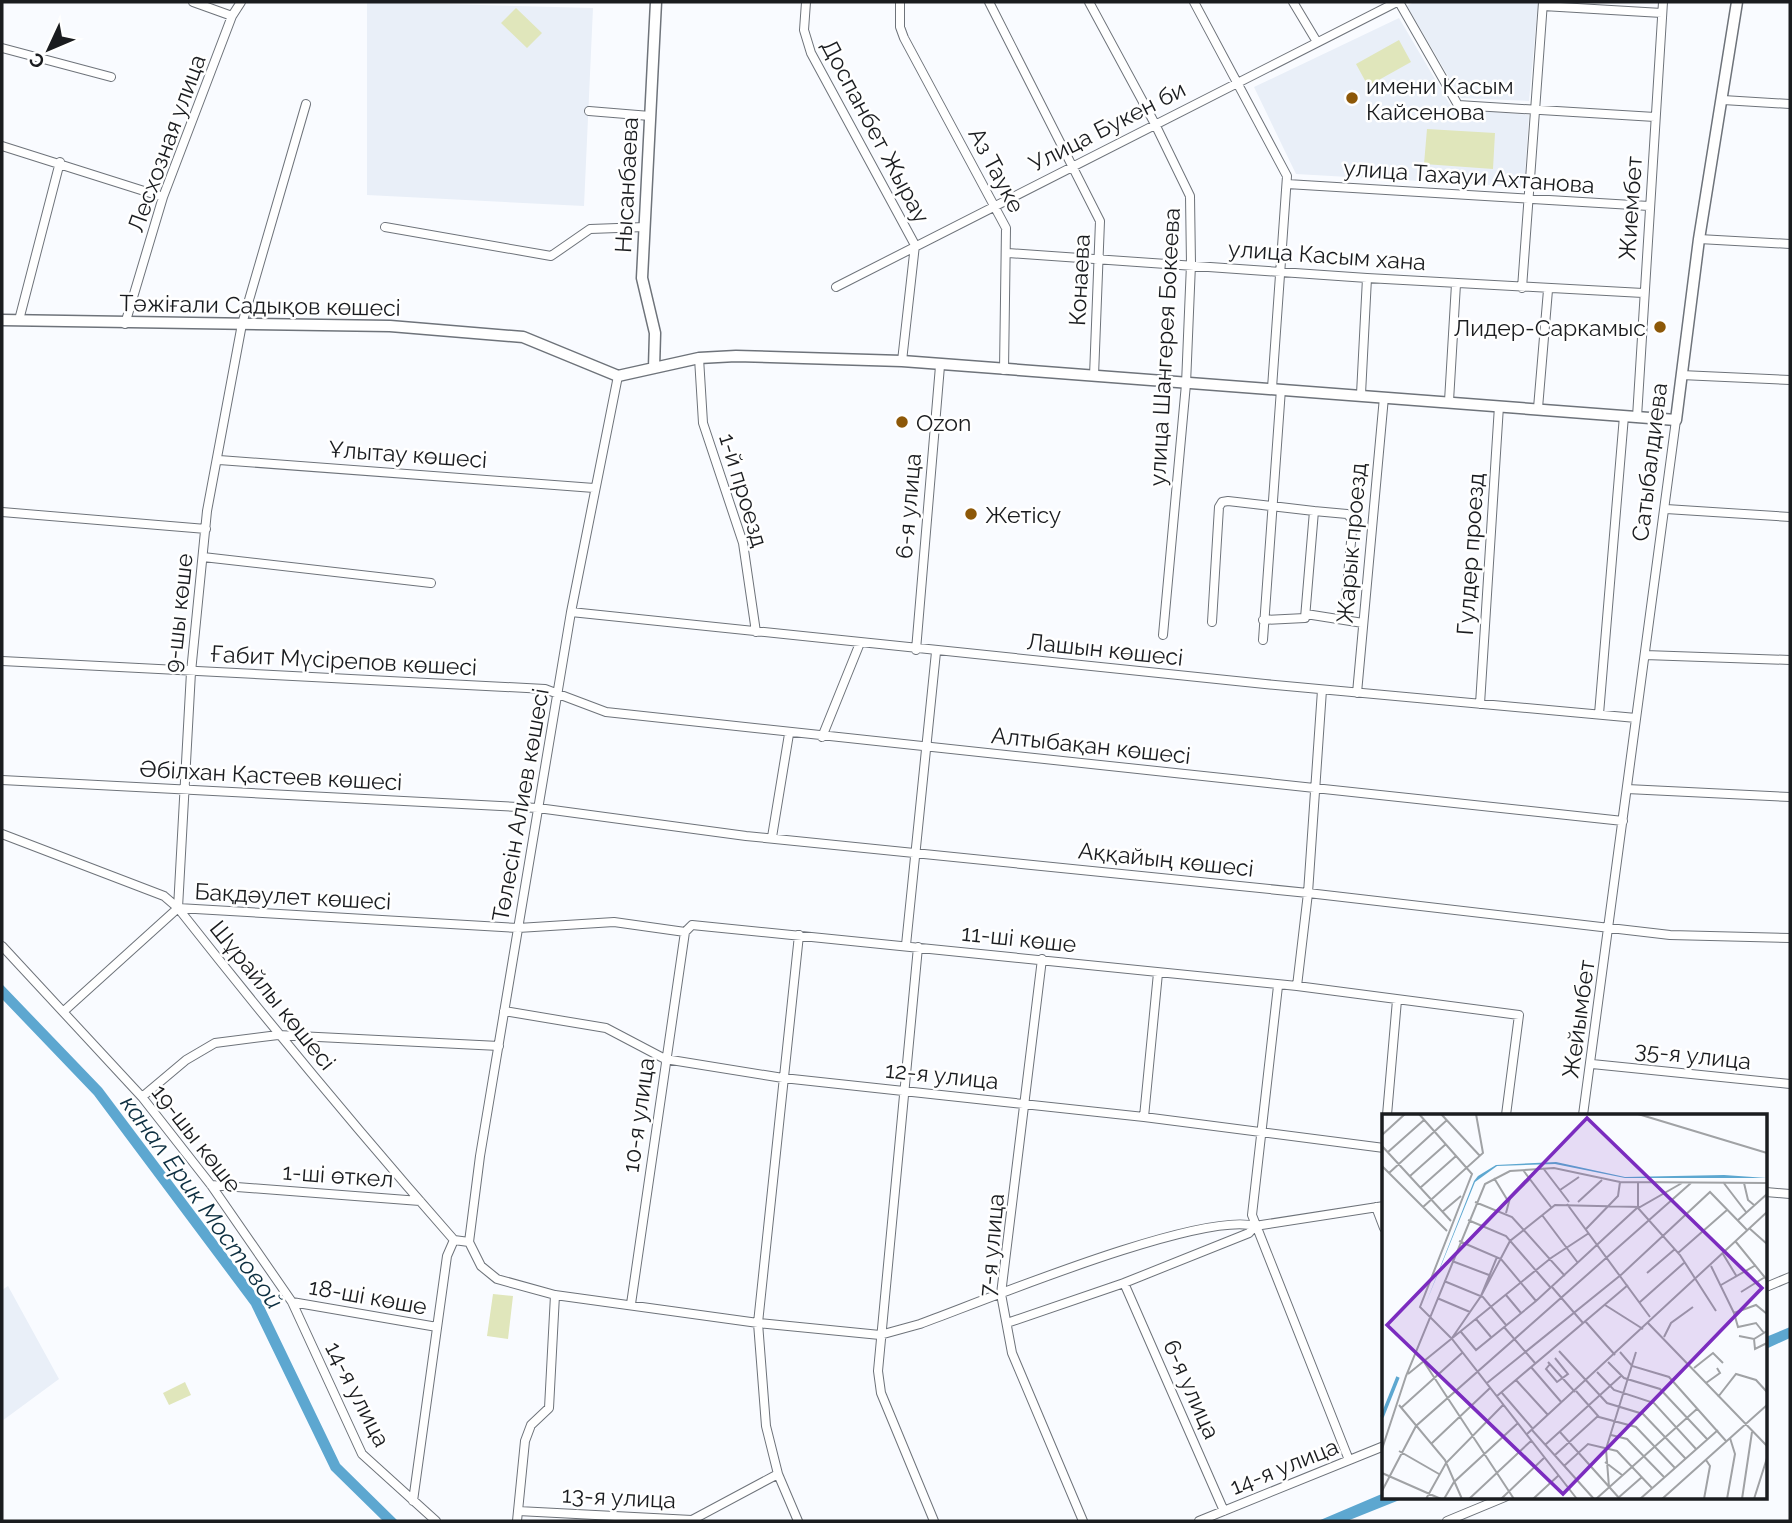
<svg xmlns="http://www.w3.org/2000/svg" width="1792" height="1523" viewBox="0 0 1792 1523" font-family="Raleway,sans-serif">
	<style>
		.built { fill: #e9eff8 }
		.green { fill: #e0e6bb }
		.water { fill: #5da7d0 }
		.lines { fill: none; stroke-linecap: round; stroke-linejoin: round }
		.street-casing { stroke: #6e737a; stroke-width: 10 }
		.secondary-casing { stroke: #6e737a; stroke-width: 13 }
		.street { stroke: #fff; stroke-width: 8 }
		.secondary { stroke: #fff; stroke-width: 10 }
		.poi-dot { fill: #8d5808; stroke: #fff; stroke-width: 2.5 }
		.labels { text-anchor: middle; dominant-baseline: central; stroke-width: 5; stroke-linejoin: round; paint-order: stroke }
		.poi-label { font-size: 23px; fill: #1a1c1f; stroke: #fff; text-anchor: start }
		.street-label { font-size: 23px; fill: #1a1c1f; stroke: #fff }
		.water-label { font-size: 24px; font-style: italic; fill: #0c2e40; stroke: #fff }
		.inset-river { fill: none; stroke: #5da7d0; stroke-width: 3.5 }
		.inset-road { fill: none; stroke: #a0a2a5; stroke-width: 2 }
		.view { fill: #7b2cbf; fill-opacity: 0.15; stroke: #7b2cbf; stroke-width: 3.5 }
		.inset-edge { fill: none; stroke: #1a1c1f; stroke-width: 3.5 }
	</style>
	<rect width="100%" height="100%" fill="#f9fbff"/>
	<path class="built" d="M367 2 593 8 584 206 367 195Z
		M1414 2H1538L1529 101 1461 98 1407 6Z
		M1399 18 1452 108 1529 115 1524 187 1296 174 1254 87Z
		M8 1286 59 1379 2 1421V1290Z"/>
	<path class="green" d="M516 8 542 33 527 48 501 23Z
		M1399 40 1411 62 1368 86 1356 64Z
		M1427 129 1495 133 1493 169 1424 164Z
		M493 1294 513 1296 508 1339 487 1336Z
		M185 1382 191 1395 169 1405 163 1393Z"/>
	<path class="water" d="M2 984 102 1088 261 1300 340 1464 398 1521H383L331 1470 251 1305 94 1095 2 999Z
		M1790 1327V1338L1766 1349V1337Z
		M1384 1493V1497H1407L1347 1521H1318Z"/>
	<g class="lines">
		<defs>
			<path id="street" d="M806 2 804 30 811 53 915 245 902 361
				M900 2V27L904 38 1006 228 1004 370
				M989 2 1100 221 1094 376
				M1089 2 1155 124 1190 196 1191 264 1186 384 1163 635
				M1194 2 1287 176 1272 388
				M1293 2 1317 42
				M1399 2 1458 105 1655 117
				M1543 6 1662 13
				M232 16 241 2
				M2 48 111 77
				M1723 100 1790 104
				M589 111 650 116
				M2 146 163 197
				M1287 184 1649 206
				M385 227 551 256 590 229 645 227
				M1699 239 1790 244
				M1008 253 1367 278 1643 293
				M836 287 1397 2
				M1522 288 1543 2
				M19 320 60 162
				M125 324 163 197 232 16 193 2
				M699 358 703 423 743 543 756 632
				M1681 375 1790 380
				M1361 394 1367 278
				M1449 401 1456 284
				M1538 408 1548 290
				M1637 417 1663 2
				M219 460 594 488
				M1666 509 1790 517
				M1314 511 1347 514 1353 520 1345 609
				M2 512 206 529
				M203 557 431 583
				M571 612 1265 684 1636 718
				M1306 614 1363 623
				M1212 622 1219 507 1222 502 1228 501 1314 511 1305 618 1263 620
				M1263 640 1281 389
				M916 650 940 366
				M1645 655 1790 660
				M2 661 545 689 606 712 1623 821
				M1357 693 1384 397
				M1480 704 1499 406
				M1599 714 1624 416
				M822 737 860 643
				M2 780 538 808 746 836 1308 893 1670 935 1790 938
				M1627 789 1790 797
				M2 834 164 896 178 908C267 1021 359 1132 454 1240L469 1242
				M772 837 789 734
				M178 908 191 672 207 511 242 324 306 104
				M906 945 936 652
				M2 946 142 1097 211 1185 292 1302 362 1454 436 1521
				M918 947 878 1371 881 1393 934 1521
				M1042 959 1001 1294 1012 1353 1083 1521
				M1278 986 1252 1215 1349 1460
				M1297 986 1308 893 1322 690
				M64 1011 178 908 518 928 614 922 685 932 692 925 1297 986 1519 1015 1506 1115
				M504 1011 606 1028 665 1059 783 1078 1144 1117 1384 1148
				M1592 1064 1790 1084
				M142 1097 186 1060 215 1043 278 1035 499 1046
				M1387 1115 1397 1000
				M1583 1115 1676 420
				M1144 1117 1158 973
				M211 1185 420 1201
				M1766 1192 1790 1194
				M1376 1207 1384 1228
				M469 1242 480 1156 571 612 618 376
				M469 1242 481 1266 497 1279 555 1295 758 1323 880 1335 920 1324C983 1301 1200 1211 1255 1226
				M1124 1283 1224 1511
				M1766 1287 1790 1277
				M292 1302 437 1327
				M631 1304 685 932
				M1007 1323 1124 1283 1249 1233 1255 1226 1384 1206
				M413 1501 447 1256 454 1240
				M518 1511 692 1520 778 1474
				M517 1521 525 1441 531 1425 549 1408 555 1295
				M798 1521 778 1474 766 1426 758 1323 799 935
				M1199 1521 1384 1446
				M1447 1521 1505 1497"/>
			<path id="secondary" d="M2 320 390 326 523 337 618 376 699 358 736 356 902 361 1676 420 1699 239 1737 2
				M654 368 655 333 642 278 656 2"/>
		</defs>
		<use href="#street" class="street-casing"/>
		<use href="#secondary" class="secondary-casing"/>
		<use href="#street" class="street"/>
		<use href="#secondary" class="secondary"/>
	</g>
	<g class="poi-dot">
		<circle cx="1352" cy="98" r="7"/>
		<circle cx="1660" cy="327" r="7"/>
		<circle cx="902" cy="422" r="7"/>
		<circle cx="971" cy="514" r="7"/>
	</g>
	<g class="labels">
		<g class="poi-label">
			<text x="1366" y="85">имени Касым<tspan x="1366" dy="26">Кайсенова</tspan></text>
			<text x="1646" y="327" text-anchor="end">Лидер-Саркамыс</text>
			<text x="916" y="422">Ozon</text>
			<text x="985" y="514">Жетісу</text>
		</g>
		<g class="street-label">
			<text transform="translate(1107 126) rotate(-27)">Улица Букен би</text>
			<text transform="translate(876 131) rotate(62)">Доспанбет Жырау</text>
			<text transform="translate(166 143) rotate(-70)">Лесхозная улица</text>
			<text transform="translate(997 170) rotate(62)">Аз Тауке</text>
			<text transform="translate(1469 176) rotate(4)">улица Тахауи Ахтанова</text>
			<text transform="translate(626 185) rotate(-87)">Нысанбаева</text>
			<text transform="translate(1630 208) rotate(-86)">Жиембет</text>
			<text transform="translate(1327 255) rotate(4)">улица Касым хана</text>
			<text transform="translate(1079 280) rotate(-87)">Конаева</text>
			<text transform="translate(260 305) rotate(1)">Тәжіғали Садықов көшесі</text>
			<text transform="translate(1164 347) rotate(-87)">улица Шангерея Бокеева</text>
			<text transform="translate(408 454) rotate(4)">Ұлытау көшесi</text>
			<text transform="translate(1649 462) rotate(-83)">Сатыбалдиева</text>
			<text transform="translate(744 490) rotate(73)">1-й проезд</text>
			<text transform="translate(908 506) rotate(-85)">6-я улица</text>
			<text transform="translate(1351 543) rotate(-85)">Жарык проезд</text>
			<text transform="translate(1470 554) rotate(-86)">Гулдер проезд</text>
			<text transform="translate(178 613) rotate(-84)">9-шы көше</text>
			<text transform="translate(1105 649) rotate(6)">Лашын көшесі</text>
			<text transform="translate(344 660) rotate(3)">Ғабит Мүсірепов көшесi</text>
			<text transform="translate(1091 745) rotate(6)">Алтыбақан көшесі</text>
			<text transform="translate(271 775) rotate(3)">Әбілхан Қастеев көшесi</text>
			<text transform="translate(520 805) rotate(-80)">Төлесін Алиев көшесі</text>
			<text transform="translate(1166 859) rotate(6)">Аққайың көшесі</text>
			<text transform="translate(293 896) rotate(3)">Бақдәулет көшесi</text>
			<text transform="translate(1019 938) rotate(6)">11-ші көше</text>
			<text transform="translate(273 995) rotate(51)">Шұрайлы көшесі</text>
			<text transform="translate(1578 1019) rotate(-82)">Жейымбет</text>
			<text transform="translate(1693 1055) rotate(6)">35-я улица</text>
			<text transform="translate(942 1075) rotate(6)">12-я улица</text>
			<text transform="translate(638 1115) rotate(-82)">10-я улица</text>
			<text transform="translate(197 1138) rotate(52)">19-шы көше</text>
			<text transform="translate(338 1175) rotate(4)">1-шi өткел</text>
			<text transform="translate(991 1245) rotate(-85)">7-я улица</text>
			<text transform="translate(368 1296) rotate(10)">18-ші көше</text>
			<text transform="translate(1192 1389) rotate(66)">6-я улица</text>
			<text transform="translate(358 1394) rotate(63)">14-я улица</text>
			<text transform="translate(1284 1466) rotate(-22)">14-я улица</text>
			<text transform="translate(619 1497) rotate(3)">13-я улица</text>
		</g>
		<g class="water-label">
			<text transform="translate(202 1202) rotate(54)">канал Ерик Мостовой</text>
		</g>
	</g>
	<g transform="translate(1382 1114)">
		<rect width="385" height="385" fill="#f9fbff"/>
		<path d="M174 48 243 63 342 61 385 64H243L173 50 115 52 93 68 44 189 92 67 96 62 114 51Z" fill="#5da7d0"/>
		<path class="inset-river" d="M0 303 16 263"/>
		<path class="inset-road" d="M37 0 90 60 38 193 70 225 195 385M59 0 98 42M256 0 385 39M0 21 23 0M0 32 69 107M6 38 42 6M0 52 65 117M161 54 187 88M141 56 169 93M7 59 65 6M28 62 64 30M112 64 126 87M341 68 364 98M362 69 366 86 372 91M38 74 74 42M178 76 197 63M93 88 130 103 183 162M196 88 220 66M185 90 268 203M41 93 101 39 94 0M256 94 298 141 334 197M60 98 79 82M124 99 128 84 148 65M160 101 196 149M86 106 124 122 169 174M355 107 385 80M367 114 385 130M204 115 236 82 238 68M77 127 119 145 154 187M354 128 385 166M296 139 345 96M341 140 355 163M70 147 107 161M329 152 352 199 374 191 385 200M265 159 293 135M62 167 101 183 124 211M339 171 374 151M170 173 201 209M359 178 383 163M124 181 139 199M99 182 128 127 173 91 258 93 300 69M55 184 88 198M258 188 303 148M223 191 261 215M352 199 356 213 374 209 382 219M94 205 109 223M203 207 233 241M265 208 385 332M122 213 153 249M79 218 94 236 154 187 256 93V69M357 222 372 225 385 217M282 223 289 209 311 193M70 224 99 182 115 143M372 225 373 235 385 229M177 237 225 289 261 300 303 344M238 238 250 252 287 263 344 327M42 248 132 385M166 248 193 278M226 248 242 264 278 275 325 325M168 250 164 255 175 268 186 260 173 244M149 253 180 289M312 254 331 239 341 249M215 258 232 276 272 289 314 335M26 260 169 144 207 119M134 266 166 301M105 269 240 160 328 78 365 116M324 269 338 259 335 254M194 277 217 303 254 313 293 354M120 279 151 315M115 282 246 171M336 283 354 260 374 266 385 278M17 291 63 346 80 385M19 294 80 239M150 316 212 385M178 318 238 385M145 320 385 98M229 321 245 325 282 363M50 329 108 274M163 331 239 262M0 335 24 262 103 70 128 57 172 54 238 68 385 69M17 337 57 360M173 341 216 302M223 348 240 361M182 352 206 330 235 337 270 374M0 359 59 385M227 373 224 335 254 238M0 377 34 312 309 69M236 384 260 363M44 385 64 349 122 290M62 385 72 368 136 309M87 385 150 326M119 385 163 343M151 385 177 361M214 385 316 294M258 385 336 316M280 385 385 291M322 385 328 352 324 346M345 385 353 340 348 324M360 385 370 318M372 385 385 344"/>
		<path class="view" d="M205 4 380 174 181 380 5 211Z"/>
		<rect width="385" height="385" class="inset-edge"/>
	</g>
	<rect width="1792" height="1523" fill="none" stroke="#1a1c1f" stroke-width="7"/>
	<g transform="translate(49 49) rotate(226)" stroke="#ffffff" stroke-width="5" paint-order="stroke">
	<path d="M0-5L12 26L0 18L-12 26Z" fill="#1a1c1f"/>
	<text y="-10" font-size="19" font-weight="bold" text-anchor="middle" fill="#1a1c1f">С</text>
	</g>
</svg>
